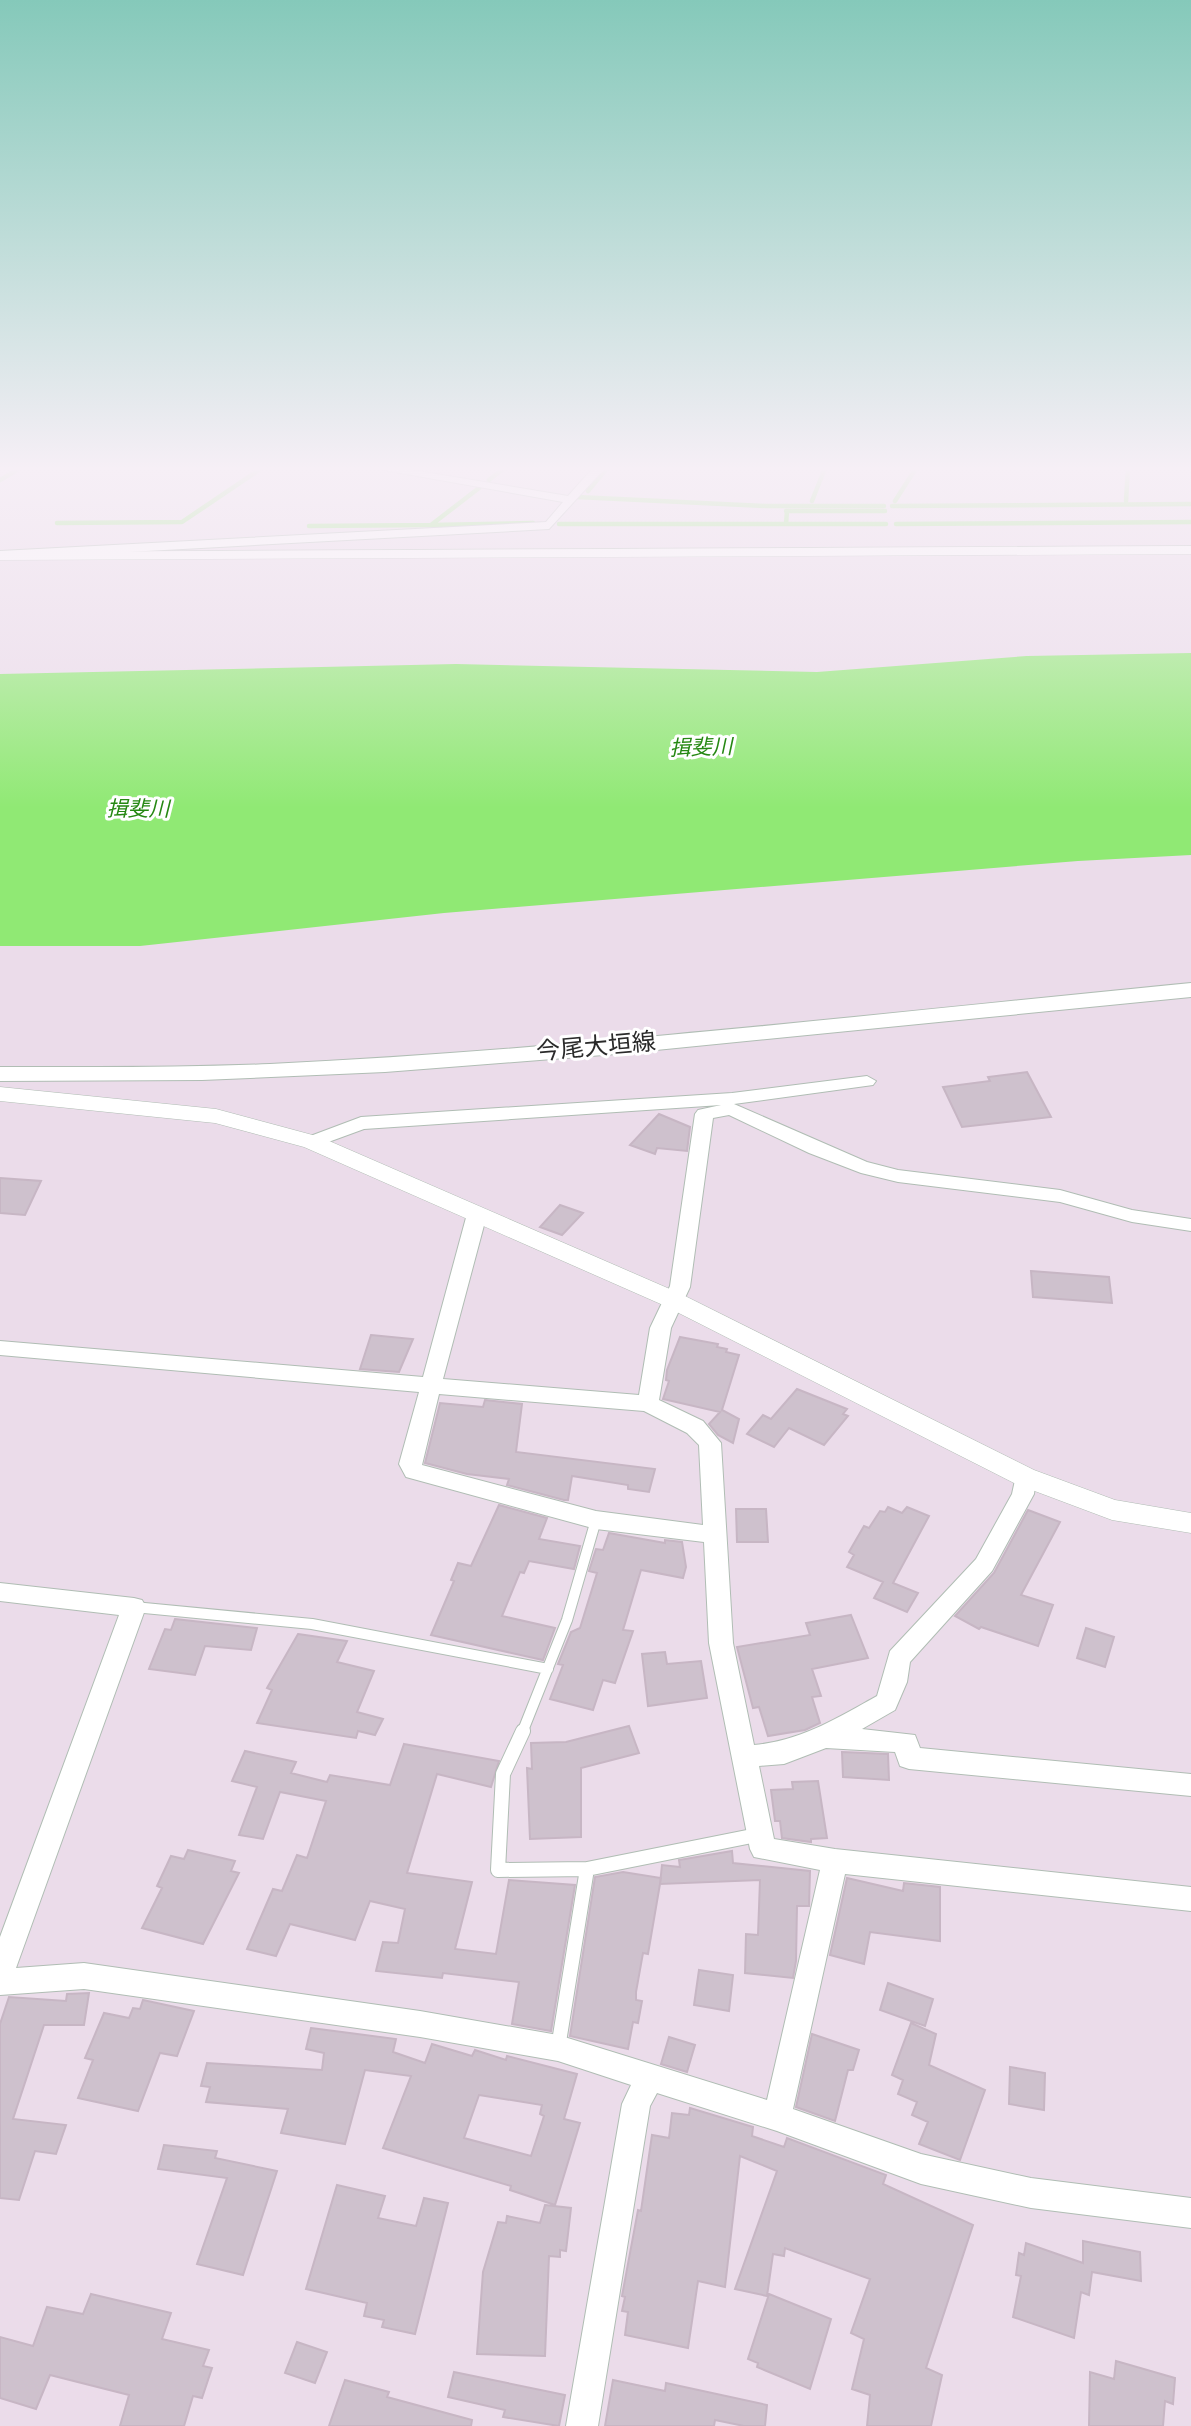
<svg xmlns="http://www.w3.org/2000/svg" width="1191" height="2426" viewBox="0 0 1191 2426" font-family="Montserrat,'Noto Sans JP',sans-serif">
	<style>
		.water { fill: #90e974 }
		.lines { fill: none; stroke-linecap: round; stroke-linejoin: round }
		.stream { stroke: #90e974; stroke-width: 4.5 }
		.building { fill: #cec1cd; stroke: #c7b6c4; stroke-width: 2; fill-rule: evenodd }
		.service-far1-casing { stroke: #b0bdb4; stroke-width: 12 }
		.service-casing { stroke: #b0bdb4; stroke-width: 16 }
		.minor-casing { stroke: #b0bdb4; stroke-width: 2 }
		.tertiary-casing { stroke: #b0bdb4; stroke-width: 1 }
		.secondary-casing { stroke: #b0bdb4; stroke-width: 2 }
		.service-far1 { stroke: #fff; stroke-width: 10 }
		.service { stroke: #fff; stroke-width: 14 }
		.minor { fill: #fff; fill-rule: evenodd }
		.tertiary { fill: #fff; fill-rule: evenodd }
		.secondary { fill: #fff; fill-rule: evenodd }
		.labels { text-anchor: middle; dominant-baseline: central; stroke-width: 6; stroke-linejoin: round; paint-order: stroke }
		.far-water-label { font-size: 21px; font-style: italic; fill: #268813; stroke: #fff }
		.street-label { font-size: 24px; fill: #2a2a2a; stroke: #fff }
	</style>
	<rect width="100%" height="100%" fill="#ebdcea"/>
	<path class="water" d="M1191 653V855L1078 861 444 913 140 946H0V674L456 664 817 672 1027 656Z"/>
	<g class="lines">
		<path class="stream" d="M0 480 20 468
			M489 480 504 468
			M479 488 431 525 533 523
			M588 491 607 468
			M577 497 766 506H884
			M812 501 825 468
			M895 501 916 468
			M1126 501 1128 468
			M892 506 1191 504
			M786 511H885
			M57 523 182 522 262 468
			M559 524H786L787 511
			M786 524H886
			M896 524 1191 522
			M309 526 431 525"/>
	</g>
	<path class="building" d="M1027 1072 1051 1117 962 1127 943 1087 990 1081 988 1077Z
		M659 1114 690 1127 687 1151 657 1148 655 1154 630 1145Z
		M0 1178 41 1181 25 1215 0 1213Z
		M560 1205 583 1213 562 1235 540 1227Z
		M1031 1271 1109 1277 1112 1303 1033 1297Z
		M371 1335 413 1339 399 1372 360 1369Z
		M680 1337 718 1344 717 1347 727 1349 726 1352 739 1355 722 1410 739 1419 733 1443 718 1435 709 1424 720 1412 663 1399 669 1381 666 1380 667 1370Z
		M797 1389 847 1409 843 1414 848 1416 824 1445 789 1428 774 1447 747 1434 763 1415 771 1419Z
		M485 1400 522 1404 516 1452 655 1469 649 1492 628 1489V1485L572 1476 568 1500H564L507 1485 509 1479 467 1474 425 1463 440 1403 483 1407Z
		M499 1505 547 1518 539 1539 580 1546 574 1569 529 1561 524 1573 520 1572 502 1616 555 1628 543 1660 431 1635 454 1581 451 1580 458 1563 471 1566Z
		M888 1507 902 1513 907 1507 929 1516 893 1583 918 1593 907 1612 874 1598 883 1582 847 1567 854 1555 849 1552 864 1526 869 1528 880 1511 885 1512Z
		M736 1509H766L768 1542H737Z
		M1028 1510 1060 1522 1021 1595 1053 1605 1038 1646 981 1627 979 1629 955 1616 994 1573Z
		M609 1533 665 1543V1540L682 1542 686 1567 683 1578 641 1570 623 1630 633 1631 615 1683 603 1680 593 1710 550 1699 563 1665 558 1664 571 1632 580 1628 597 1573 589 1571 596 1549 603 1550Z
		M851 1615 868 1658 812 1669 821 1696 812 1697 820 1723 805 1730 768 1736 759 1707 753 1708 737 1647 810 1635 806 1623Z
		M175 1619 257 1628 251 1650 205 1646 195 1675 149 1669 165 1629 171 1630Z
		M1086 1628 1114 1637 1105 1667 1077 1658Z
		M298 1634 347 1641 337 1662 374 1671 357 1712 383 1719 375 1735 358 1731 356 1738 257 1723 272 1690 267 1688Z
		M665 1652 667 1664 701 1661 707 1698 648 1706 642 1654Z
		M629 1726 639 1753 581 1768V1837L530 1839 527 1768 532 1769 531 1743 566 1742Z
		M404 1744 499 1761 491 1787 437 1774 407 1873 472 1882 455 1949 496 1954 509 1880 575 1885 551 2031 512 2024 519 1982 443 1973 442 1978 376 1971 383 1942 398 1943 405 1909 370 1901 355 1940 290 1924 276 1956 247 1949 273 1889 282 1891 297 1855 307 1858 326 1801 280 1792 263 1839 239 1835 257 1787 232 1781 245 1751 296 1762 291 1773 327 1782 330 1775 390 1785Z
		M842 1752 888 1754 889 1780 843 1777Z
		M818 1781 827 1838 811 1839V1842L782 1838 780 1821H775L771 1790 793 1789 792 1782Z
		M188 1850 235 1861 231 1871 239 1873 203 1944 142 1928 162 1888 157 1886 171 1856 184 1859Z
		M732 1851 733 1863 810 1871 809 1906H797L796 1961 793 1978 745 1973 746 1934 758 1935 760 1880 660 1884 662 1865 680 1867 679 1860Z
		M623 1872 661 1878 648 1954 643 1953 636 1992V2000L642 2001 638 2023 633 2022 628 2049 570 2036 595 1877Z
		M847 1878 903 1891 904 1883 940 1887V1941L870 1932 864 1964 830 1955Z
		M699 1970 733 1975 729 2011 694 2005Z
		M888 1983 933 1999 925 2026 880 2010Z
		M89 1993 84 2025H44L13 2119 66 2125 56 2154 35 2151 19 2200 0 2198V2024L9 1997 66 2001 67 1994Z
		M143 2000 194 2011 177 2056 160 2053 138 2111 78 2098 93 2060 85 2058 104 2013 129 2018 133 2008 140 2009Z
		M911 2023 936 2034 929 2065 985 2090 960 2160 919 2144 928 2122 912 2115 917 2102 898 2094 903 2080 892 2075Z
		M311 2028 396 2039 393 2052 425 2063 432 2044 472 2056 475 2050 506 2060 507 2056 577 2074 564 2119 580 2123 555 2205 510 2190 511 2186 383 2148 411 2076 365 2070 345 2144 281 2133 288 2109 206 2102 210 2087 201 2086 207 2063 322 2070 324 2053 306 2049ZM479 2095 542 2105 540 2114 544 2116 531 2156 464 2138Z
		M812 2034 859 2050 853 2070H848L835 2121 796 2107Z
		M669 2037 695 2045 687 2072 661 2064Z
		M1010 2067 1045 2073 1044 2110 1009 2104Z
		M690 2108 753 2127 752 2136 784 2147 787 2138 886 2175 883 2184 973 2225 926 2368 942 2375 931 2426H867L870 2395 852 2389 864 2339 851 2333 870 2279 785 2248 784 2256 773 2254 767 2296 735 2289 777 2171 740 2156 725 2287 698 2281 688 2348 625 2335 628 2312 622 2311 625 2297 622 2296 638 2210 641 2211 652 2135 669 2138 672 2113 689 2115Z
		M164 2145 217 2151 215 2158 277 2171 243 2275 197 2264 227 2178 158 2169Z
		M337 2185 385 2196 378 2218 416 2226 424 2198 448 2203 415 2334 382 2327 384 2320 364 2316 367 2303 306 2289Z
		M545 2205 571 2208 566 2251 560 2250V2257L549 2256 545 2356 477 2354 483 2272 498 2222 506 2223 507 2216 540 2223Z
		M1083 2241 1140 2252 1141 2281 1092 2272 1089 2295 1081 2292 1074 2338 1013 2317 1021 2276 1016 2275 1019 2253 1024 2255 1026 2243 1083 2263Z
		M91 2294 171 2313 162 2339 209 2350 203 2366 212 2368 202 2398 193 2396 184 2426H120L129 2395 50 2375 36 2409 0 2398V2337L33 2346 47 2307 83 2314Z
		M769 2294 831 2319 810 2389 757 2367 758 2363 748 2359Z
		M297 2342 327 2352 315 2383 285 2373Z
		M1116 2361 1175 2378 1173 2404 1165 2401 1163 2426H1089L1090 2372 1114 2379Z
		M454 2372 565 2395 559 2426 503 2417 505 2410 448 2397Z
		M345 2380 389 2392 387 2397 472 2420 471 2426H329Z
		M613 2380 665 2391 666 2383 767 2405 765 2426H744L715 2420 714 2426H605Z"/>
	<g class="lines">
		<defs>
			<path id="service-far1" d="M134 1607 312 1624 548 1669
				M522 1733 567 1620 596 1520"/>
			<path id="service" d="M523 1731 503 1774 498 1870 587 1869 757 1835
				M558 2048 587 1869"/>
			<path id="minor" d="M372 468H400L568 496 593 468H605L549 529 0 559V551L546 522 563 502Z
				M867 1076 876 1081 873 1085 734 1104 867 1162 898 1170 1060 1190 1132 1210 1191 1219V1231L1132 1222 1060 1202 898 1182 861 1173 809 1153 729 1115 713 1118 690 1287 671 1328 659 1400 703 1421 721 1443 733 1643 754 1745C801 1741 837 1718 877 1696L890 1651 976 1559 1012 1494 1017 1471 1025 1469 1033 1471 1036 1477 1034 1494 992 1571 910 1662 907 1682 895 1710 862 1729 915 1735 920 1748 1191 1774V1796L909 1769 900 1766 895 1752 826 1748 784 1764 759 1766 774 1839 835 1849 1191 1887V1911L845 1874 793 2109 921 2154 1031 2178 1191 2198V2228L1031 2208 921 2184 777 2131 657 2093 650 2106 598 2426H566L622 2104 631 2085 558 2061 420 2037 84 1989 0 1995V1937L119 1615 0 1601V1583L134 1598 142 1600 146 1607 16 1968 84 1963 420 2011 558 2035 767 2100 820 1870 754 1857 750 1849 709 1643 704 1542 596 1529 406 1477 399 1464 419 1392 0 1355V1341L423 1377 467 1214 477 1208 487 1214 443 1379 639 1395 650 1328 670 1286 695 1114 698 1110 721 1105 364 1129 312 1148 305 1146 303 1142 305 1138 361 1117 732 1093ZM439 1394 644 1411 687 1433 699 1445 703 1525 596 1511 422 1465Z"/>
			<path id="tertiary" d="M1191 546V554L0 560V552Z
				M0 1087 216 1109 320 1137 679 1293 1034 1470 1115 1500 1191 1513V1533L1112 1520 1016 1484 663 1305 304 1147 215 1123 0 1101Z"/>
			<path id="secondary" d="M1191 983V997L616 1054 385 1072 202 1080 0 1081V1067C90 1067 180 1068 270 1064 578 1049 884 1013 1191 983Z"/>
		</defs>
		<use href="#service-far1" class="service-far1-casing"/>
		<use href="#service" class="service-casing"/>
		<use href="#minor" class="minor-casing"/>
		<use href="#tertiary" class="tertiary-casing"/>
		<use href="#secondary" class="secondary-casing"/>
		<use href="#service-far1" class="service-far1"/>
		<use href="#service" class="service"/>
		<use href="#minor" class="minor"/>
		<use href="#tertiary" class="tertiary"/>
		<use href="#secondary" class="secondary"/>
	</g>
	<linearGradient id="sky" x2="0" y2="1"><stop stop-color="#85c9ba"/><stop offset="0.58" stop-color="#f6eff6"/><stop offset="1" stop-color="#f6eff6" stop-opacity="0"/></linearGradient>
	<rect width="1191" height="808" fill="url(#sky)"/>
	<g class="labels">
		<g class="far-water-label">
			<text transform="translate(701 747) rotate(-2)">揖斐川</text>
			<text x="138" y="808">揖斐川</text>
		</g>
		<g class="street-label">
			<text transform="translate(596 1046) rotate(-5)">今尾大垣線</text>
		</g>
	</g>
</svg>
